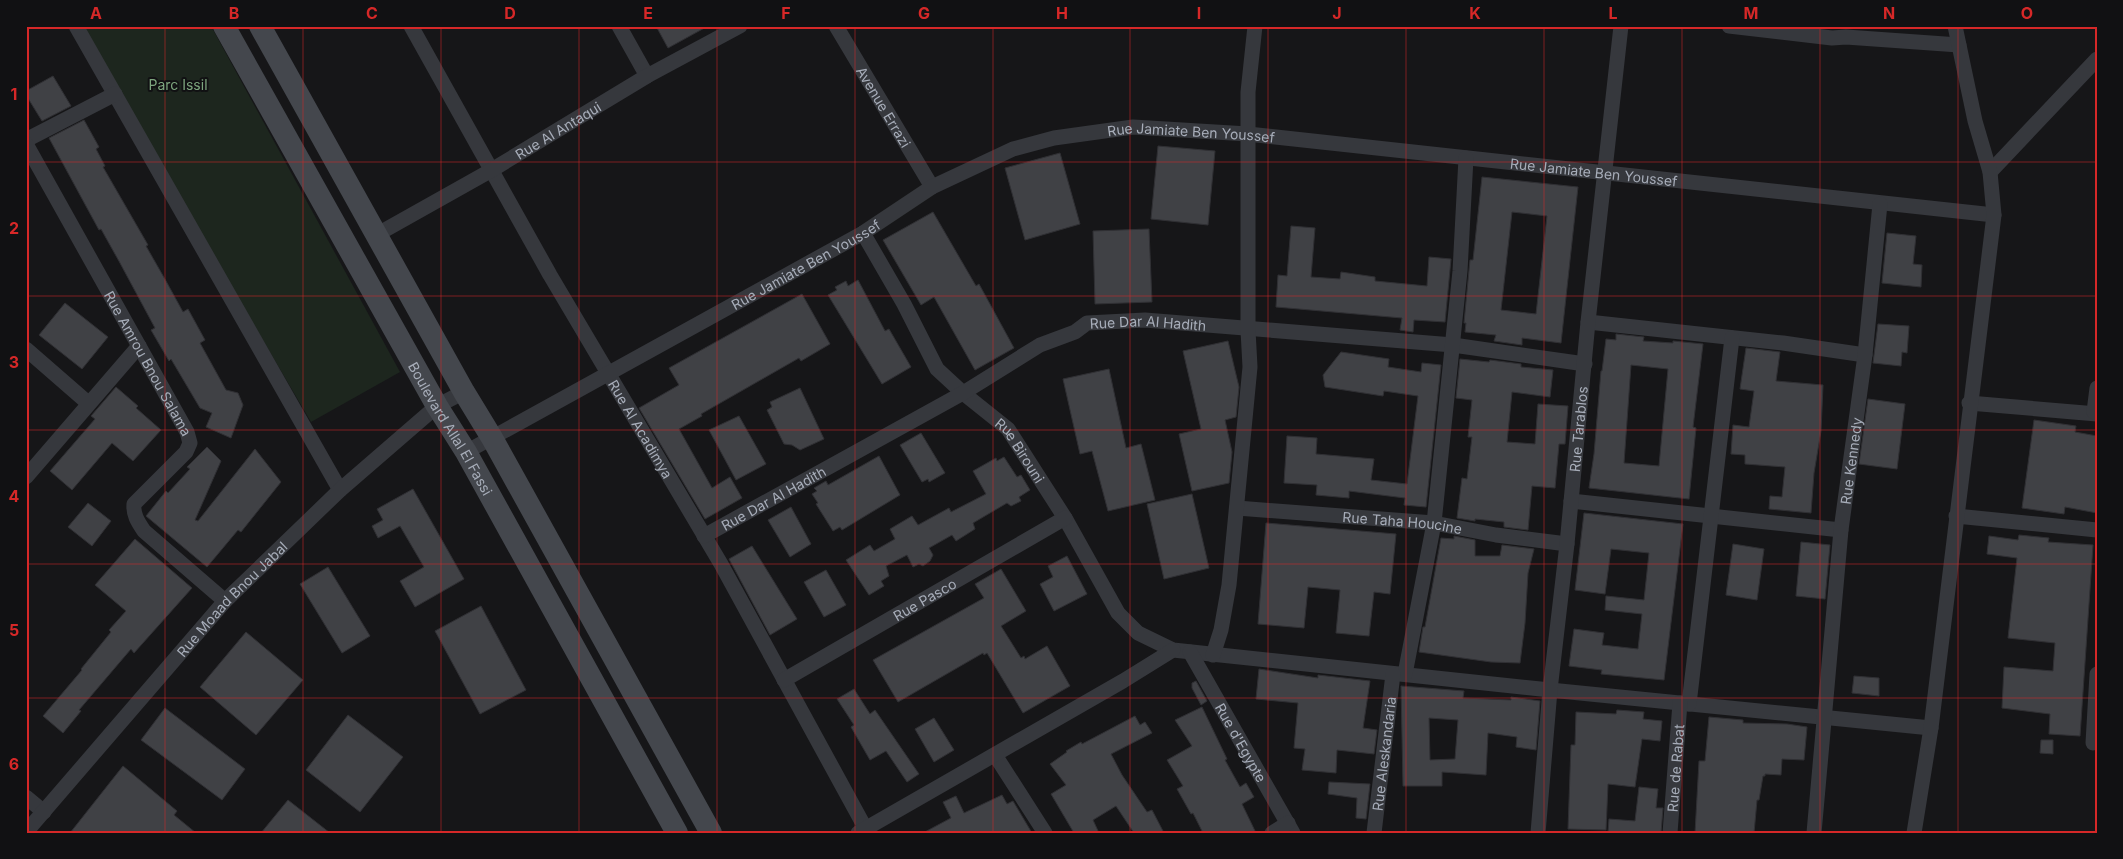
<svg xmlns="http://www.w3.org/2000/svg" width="2123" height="859" viewBox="0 0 2123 859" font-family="Inter,sans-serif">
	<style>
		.green { fill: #1d261e }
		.building { fill: #404145; stroke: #303034; fill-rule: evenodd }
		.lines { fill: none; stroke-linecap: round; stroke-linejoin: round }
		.minor { stroke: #36383d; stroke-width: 15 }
		.secondary { stroke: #44474d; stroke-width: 22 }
		.grid { fill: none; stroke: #d62828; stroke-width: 1; stroke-opacity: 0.55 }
		.labels { text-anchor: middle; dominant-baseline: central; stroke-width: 4; stroke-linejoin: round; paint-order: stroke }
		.park-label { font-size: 14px; fill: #7da57e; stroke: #111113 }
		.street-label { font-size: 14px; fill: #a7adb9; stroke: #111113 }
		.neatline { fill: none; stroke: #d62828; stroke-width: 2 }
		.grid-label { font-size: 16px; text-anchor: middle; font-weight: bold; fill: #d62828 }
	</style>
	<rect width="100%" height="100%" fill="#161618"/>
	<path class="green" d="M78 26H211L400 372 311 422Z"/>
	<path class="building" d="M656 26H708L668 48Z
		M53 76 71 106 42 121 26 95V91Z
		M84 120 99 147 96 149 105 166 103 167 148 245 146 246 166 281 183 312 188 309 205 340 200 343 226 390 238 393 243 405 231 438 206 427 212 413 200 408 171 359 169 361 151 330 155 328 120 263 101 229 99 230 49 138Z
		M1158 146 1215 151 1208 225 1151 219Z
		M1060 153 1080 224 1025 240 1005 168Z
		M1482 177 1578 187 1561 343 1522 338V345L1494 341 1496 335 1465 332 1466 323H1464L1470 260H1473ZM1512 212 1547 216 1536 314 1501 310Z
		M933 212 976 286 979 284 1014 348 975 370 934 297 921 305 883 240Z
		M1291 226 1315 228 1311 277 1340 279 1341 272 1375 277V281L1427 286 1429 257 1451 259 1445 322 1414 320 1413 332 1400 330 1402 318 1276 307 1278 275 1287 276Z
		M1149 229 1152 302 1095 304 1093 231Z
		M1887 233 1916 236 1913 264 1922 265 1921 287 1882 283Z
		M858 280 885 331 889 329 911 367 882 384 828 295 837 290 835 287 846 281 848 286Z
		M802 294 830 344 801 361 799 358 701 414 702 416 679 429 712 488 730 477 742 498 705 519 639 408 679 385 669 368Z
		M65 303 108 337 82 369 39 335Z
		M1878 324 1909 326 1907 353 1902 352 1901 366 1873 363Z
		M1616 334 1644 337 1643 341 1673 343V341L1703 344 1693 427 1696 428 1689 499 1589 488 1594 454 1601 371H1602L1606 339 1616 340ZM1631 365 1668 369 1659 466 1624 463Z
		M1228 341 1239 387 1236 417 1225 420 1232 452 1229 483 1192 491 1179 434 1201 429 1183 351Z
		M1746 348 1780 352 1776 381 1823 385 1821 431 1814 473 1811 513 1769 509 1770 496 1782 497 1785 467 1745 464V455L1731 454 1733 425 1749 427 1754 391 1740 389Z
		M1341 352 1389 359 1388 367 1421 372 1422 363 1441 365 1426 507 1404 505 1405 498 1349 491V498L1316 495 1317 485 1284 483 1287 436 1317 438 1316 454 1374 459 1371 480 1407 484 1418 396 1384 391 1383 396 1325 387 1323 375Z
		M1460 359 1489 362 1490 360 1521 364V367L1553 370 1550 397 1512 392 1507 442 1535 444 1538 404 1568 406 1565 444H1559L1555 488 1532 486 1528 530 1504 527V522L1475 519V521L1457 518 1462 478 1467 479 1472 437H1468L1472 400 1456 398Z
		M1109 369 1126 448 1141 444 1155 500 1108 511 1092 451 1080 454 1063 379Z
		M116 387 138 406 136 408 161 430 133 461 112 443 72 490 50 471 95 419 91 416Z
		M800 388 824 439 800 450 792 445 784 444 767 410 772 407 770 402Z
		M1868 399 1905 404 1897 469 1859 464Z
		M739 416 766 464 736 480 709 430Z
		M2034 420 2076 426 2075 432 2097 436V513L2065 507 2064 514 2022 508Z
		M921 433 945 473 929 482 928 479 922 482 900 445Z
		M207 447 221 461 195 520 198 521 255 449 281 482 241 532 238 530 207 567 146 516 166 491 168 493 190 469 187 467Z
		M879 456 900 495 842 530 840 527 833 531 816 504 818 503 812 494 817 491 814 488 826 481 828 485Z
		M1004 457 1017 477 1021 475 1030 490 1019 497 1021 501 1011 506 1007 503 973 523 975 529 956 541 952 535 929 548 933 555 930 561 923 566 919 564 913 567 907 555 886 566 889 576 881 581 884 586 869 595 846 560 870 545 874 551 895 539 890 529 912 516 918 525 949 508 951 512 986 494 973 471 996 458 997 461Z
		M413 489 464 579 415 607 400 581 424 567 400 526 378 538 372 526 383 520 377 509Z
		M1192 494 1209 568 1164 579 1147 504Z
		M88 503 111 521 92 546 68 527Z
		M791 507 811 544 790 557 768 520Z
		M1584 513 1683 524 1664 680 1601 674 1602 670 1569 666 1574 629 1604 633 1602 645 1638 649 1642 614 1605 610 1606 596 1644 600 1649 553 1611 549 1605 594 1575 590Z
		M1266 523 1396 534 1390 594 1374 592 1369 636 1336 633 1340 590 1308 587 1304 628 1258 624Z
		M2019 535 2049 538 2048 542 2093 545 2080 736 2049 734 2050 714 2002 708 2004 667 2053 671 2055 643 2008 638 2017 558 1987 554 1989 536 2018 540Z
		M1454 536 1475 540V556H1500L1502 545 1534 549 1528 573 1525 623 1520 663 1491 662 1419 652 1423 627H1425L1441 538 1454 539Z
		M135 539 192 588 134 653 131 649 79 710 81 711 63 733 43 716 82 670 81 669 111 632 109 630 126 611 95 585Z
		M1801 542 1830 545 1825 599 1796 596Z
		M1733 544 1764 549 1757 600 1726 595Z
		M752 546 797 619 770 635 729 559Z
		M1067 556 1087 594 1054 611 1040 584 1053 577 1048 566Z
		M328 567 370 636 342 653 300 584Z
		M1001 569 1026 611 1001 626 1021 658 1024 656 1025 659 1047 646 1070 686 1023 713 987 653 984 655 983 653 898 702 873 660 984 598 975 584Z
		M826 570 846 605 824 617 804 582Z
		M481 606 526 690 480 714 435 631Z
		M246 632 303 680 256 735 200 687Z
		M1259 669 1318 678V675L1370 681 1363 728 1377 730 1374 754 1337 750 1336 773 1302 770 1305 749 1294 748 1298 703 1256 699Z
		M1854 676 1879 678V696L1852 693Z
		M1196 681 1207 701 1201 705 1192 688V683Z
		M1401 686 1464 691 1463 698 1511 700V697L1540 701 1536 750 1516 747 1517 737 1488 733 1486 775 1442 772V786H1403ZM1429 718 1458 720 1455 759 1430 760Z
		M854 689 870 714 875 710 919 774 907 782 886 751 870 760 851 727 854 725 837 699Z
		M1202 707 1227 759 1225 760 1240 787 1246 783 1254 797 1242 804 1256 833H1203L1193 813 1191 814 1177 789 1183 786 1167 760 1192 746 1175 720Z
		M165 708 245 769 222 800 141 740Z
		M1617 710 1644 712 1643 719 1662 721 1660 741 1642 739 1635 787 1608 784 1606 830 1568 829 1571 745H1575L1576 712 1616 714Z
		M348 715 403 757 360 812 306 770Z
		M1135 716 1140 725 1145 722 1152 733 1111 754 1122 775 1147 812 1152 810 1164 833H1134L1116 806 1093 820 1099 833H1074L1051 794 1066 785 1050 764 1067 752 1066 751 1081 742 1082 744Z
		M1709 717 1743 720V723L1787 724 1807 727 1804 760 1782 759 1781 775 1765 774V776H1763L1759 800H1757L1754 833H1695L1699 761H1705Z
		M934 718 954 750 934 762 915 729Z
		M2041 740H2053V754L2040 753Z
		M123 766 177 811 174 815 196 833H70Z
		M1329 782 1370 784 1366 819 1356 818 1357 798 1328 794Z
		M1639 787 1658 789 1656 808H1663L1661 833H1608L1609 819 1635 821Z
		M1002 795 1007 804 1013 801 1032 833H923L951 818 943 802 956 796 964 813Z
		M288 800 330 833H261Z"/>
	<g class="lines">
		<g class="minor">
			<path d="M76 26 340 490"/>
			<path id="s1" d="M411 26 550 275 721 564 868 833"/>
			<path d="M619 26 647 76"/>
			<path id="s2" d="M836 26 932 187"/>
			<path d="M1729 26 1832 38 1846 37 1959 45"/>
			<path d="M26 140 115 94"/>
			<path id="s3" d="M26 144 187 432 190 443 186 452 134 504C133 515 138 522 144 531L225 601"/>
			<path d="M1990 172 2097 59"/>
			<path id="s4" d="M863 233 904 304 937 369 963 393 1008 429 1065 518 1118 613 1138 633 1173 650 1550 690 1931 728"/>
			<path id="s5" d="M376 235 490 171 647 76 740 26"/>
			<path d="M1588 322 1783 343 1865 355"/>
			<path d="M26 349 88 403"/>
			<path d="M1969 403 2097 414"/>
			<path d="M2094 412 2097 388"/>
			<path id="s6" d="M466 452 863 233 932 187 1013 149 1054 138 1133 127 1248 134 1994 215"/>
			<path d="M26 477 139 346"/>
			<path d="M1571 501 1841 530"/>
			<path id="s7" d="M1237 508 1434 523 1496 535 1567 544"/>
			<path d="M1956 516 2097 530"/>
			<path id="s8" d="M704 536 963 393 1040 345 1075 332 1087 323 1145 320 1453 345 1585 364"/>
			<path id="s9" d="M1190 652 1293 833"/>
			<path d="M1213 655 1221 630 1229 585 1250 367 1248 330V92L1255 26"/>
			<path d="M1405 674 1434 523 1460 271 1466 158"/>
			<path id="s10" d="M784 680 1065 518"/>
			<path d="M1689 704 1732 338"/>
			<path d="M2093 743 2097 674"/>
			<path d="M995 755 1045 833"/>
			<path d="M26 797 44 812"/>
			<path id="s11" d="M26 832 225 601 340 490 437 406 464 392"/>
			<path d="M858 833 1123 681 1173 650"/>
			<path d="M1272 833 1288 823"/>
			<path id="s12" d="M1374 833 1393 674"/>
			<path id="s13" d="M1538 833 1550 690 1567 544 1588 322 1621 26"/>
			<path id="s14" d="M1670 833 1680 703"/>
			<path id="s15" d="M1814 833 1841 530 1865 355 1880 204"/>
			<path d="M1914 833 1931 728 1994 215 1990 172 1975 121 1955 26"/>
		</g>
		<g class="secondary">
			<path id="s16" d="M224 26 437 406 466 452 677 833"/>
			<path d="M260 26 464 392 492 438 711 833"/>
		</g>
	</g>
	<path class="grid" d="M165 26V833M303 26V833M441 26V833M579 26V833M717 26V833M855 26V833M993 26V833M1130 26V833M1268 26V833M1406 26V833M1544 26V833M1682 26V833M1820 26V833M1958 26V833M26 162H2097M26 296H2097M26 430H2097M26 564H2097M26 698H2097"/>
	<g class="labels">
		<g class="park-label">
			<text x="178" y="84">Parc Issil</text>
		</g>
		<g class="street-label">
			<text stroke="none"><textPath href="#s2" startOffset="94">Avenue Errazi</textPath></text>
			<text stroke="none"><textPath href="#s5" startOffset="210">Rue Al Antaqui</textPath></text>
			<text stroke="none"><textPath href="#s6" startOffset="806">Rue Jamiate Ben Youssef</textPath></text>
			<text stroke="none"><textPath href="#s6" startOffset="1211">Rue Jamiate Ben Youssef</textPath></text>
			<text stroke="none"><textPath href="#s6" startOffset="388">Rue Jamiate Ben Youssef</textPath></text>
			<text stroke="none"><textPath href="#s8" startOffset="500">Rue Dar Al Hadith</textPath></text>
			<text stroke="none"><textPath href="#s3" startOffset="251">Rue Amrou Bnou Salama</textPath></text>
			<text stroke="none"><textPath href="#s16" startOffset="462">Boulevard Allal El Fassi</textPath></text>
			<text stroke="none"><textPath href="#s1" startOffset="464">Rue Al Acadimya</textPath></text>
			<text stroke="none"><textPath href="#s13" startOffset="406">Rue Tarablos</textPath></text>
			<text stroke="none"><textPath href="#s4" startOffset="272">Rue Birouni</textPath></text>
			<text stroke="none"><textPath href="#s15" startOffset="374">Rue Kennedy</textPath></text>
			<text stroke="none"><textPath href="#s8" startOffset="79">Rue Dar Al Hadith</textPath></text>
			<text stroke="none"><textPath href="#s7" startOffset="166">Rue Taha Houcine</textPath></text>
			<text stroke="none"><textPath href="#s11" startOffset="311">Rue Moaad Bnou Jabal</textPath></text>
			<text stroke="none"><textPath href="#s10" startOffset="162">Rue Pasco</textPath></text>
			<text stroke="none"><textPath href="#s9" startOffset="104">Rue d'Egypte</textPath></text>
			<text stroke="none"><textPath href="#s12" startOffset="80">Rue Aleskandaria</textPath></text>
			<text stroke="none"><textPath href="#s14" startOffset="65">Rue de Rabat</textPath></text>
		</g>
	</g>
	<rect width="2123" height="859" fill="none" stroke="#111113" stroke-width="55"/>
	<rect x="28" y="28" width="2068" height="804" class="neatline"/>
	<g class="grid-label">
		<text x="96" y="19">A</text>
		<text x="234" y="19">B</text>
		<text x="372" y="19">C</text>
		<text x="510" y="19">D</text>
		<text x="648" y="19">E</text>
		<text x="786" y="19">F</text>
		<text x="924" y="19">G</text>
		<text x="1062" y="19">H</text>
		<text x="1199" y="19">I</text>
		<text x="1337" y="19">J</text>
		<text x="1475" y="19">K</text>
		<text x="1613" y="19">L</text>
		<text x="1751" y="19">M</text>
		<text x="1889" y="19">N</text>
		<text x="2027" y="19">O</text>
		<text x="14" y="100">1</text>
		<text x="14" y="234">2</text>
		<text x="14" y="368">3</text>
		<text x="14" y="502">4</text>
		<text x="14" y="636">5</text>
		<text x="14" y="770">6</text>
	</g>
</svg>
